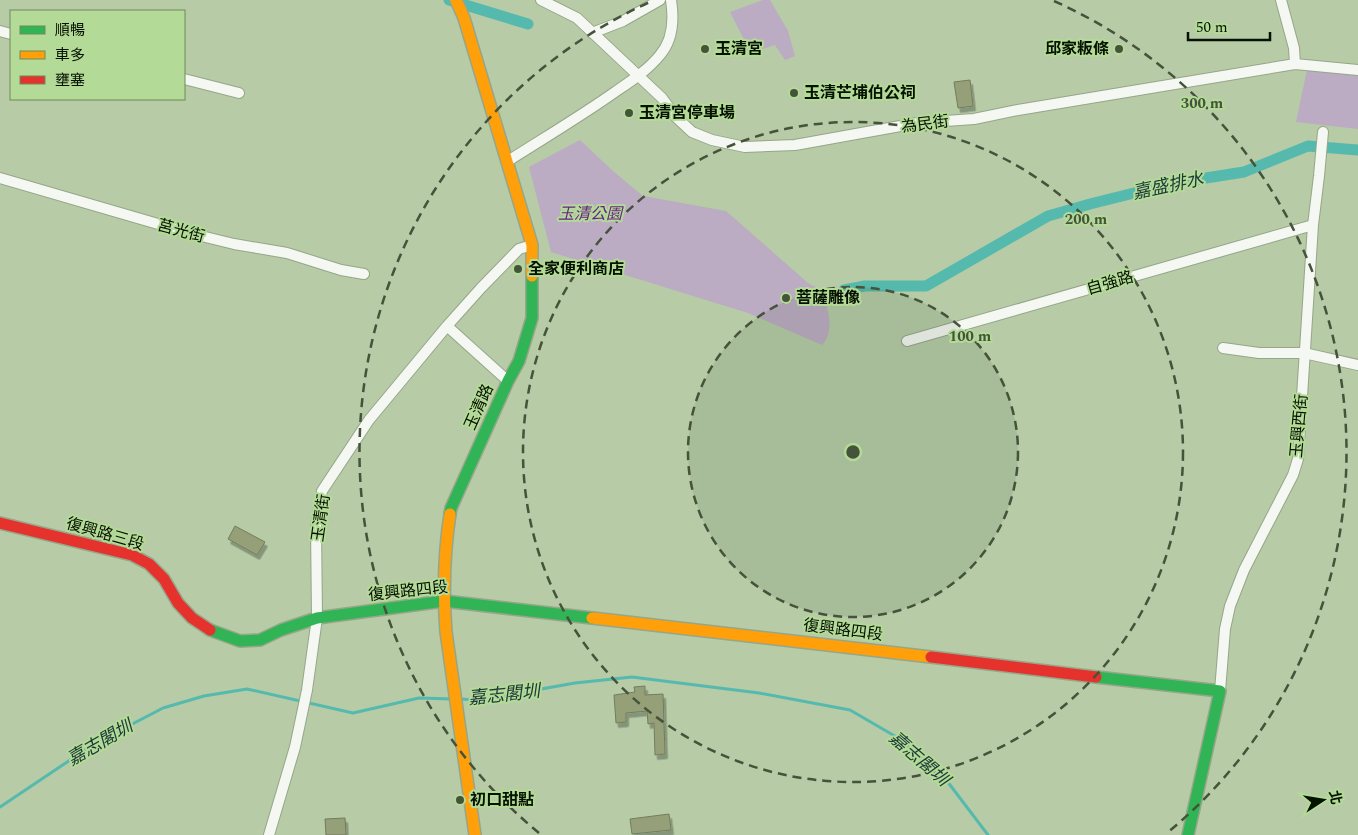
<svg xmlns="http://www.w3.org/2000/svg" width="1358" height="835" viewBox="0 0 1358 835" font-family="Spectral,'Noto Sans TC',serif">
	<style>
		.green { fill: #bbabc3 }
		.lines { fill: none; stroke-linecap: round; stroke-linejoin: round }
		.stream { stroke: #55baad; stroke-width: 3 }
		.canal { stroke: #55baad; stroke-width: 11 }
		.building { fill: #95a078; stroke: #737d5c; filter: url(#shadow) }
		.street-casing { stroke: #96a689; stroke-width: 12 }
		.fast-casing { stroke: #96a689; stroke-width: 14 }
		.slow-casing { stroke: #96a689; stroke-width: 14 }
		.jam-casing { stroke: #96a689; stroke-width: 14 }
		.street { stroke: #f4f7f2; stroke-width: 10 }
		.fast { stroke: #30b455; stroke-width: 11 }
		.slow { stroke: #ff9f0a; stroke-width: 11 }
		.jam { stroke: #e5322d; stroke-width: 11 }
		.ring { fill: none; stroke: #44533a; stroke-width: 2.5; stroke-dasharray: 9 6 }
		.poi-dot { fill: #44533a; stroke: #b4da97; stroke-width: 2 }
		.labels { text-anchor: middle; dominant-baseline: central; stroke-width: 4; stroke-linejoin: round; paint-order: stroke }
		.poi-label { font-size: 16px; font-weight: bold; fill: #061200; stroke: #b4da97; text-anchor: start }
		.street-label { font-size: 16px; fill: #061200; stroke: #b4da97 }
		.park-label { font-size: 16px; font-style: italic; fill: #682189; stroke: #b4da97 }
		.water-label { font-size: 18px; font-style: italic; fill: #1c3837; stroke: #b4da97 }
		.centre { fill: #44533a; stroke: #b4da97; stroke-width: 2.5 }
		.ring-label { font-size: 15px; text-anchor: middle; font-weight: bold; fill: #44533a; stroke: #b4da97; stroke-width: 4; stroke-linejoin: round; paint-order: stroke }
	</style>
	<defs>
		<filter id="shadow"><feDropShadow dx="2.5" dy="4.5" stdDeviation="0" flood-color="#0004"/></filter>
	</defs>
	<rect width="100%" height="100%" fill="#b6cba6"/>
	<path class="green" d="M763 0H770L788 31 795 56 785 60 775 45 751 53 730 12Z
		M1307 70 1358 75V129L1296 122Z
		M580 140 614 172 643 196 726 211 808 283 813 286 821 288C827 305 836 331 822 345L748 313 551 252 529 167Z"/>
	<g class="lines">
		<path class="stream" d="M459 699 479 700 575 683 632 677 759 693 850 710 900 739 947 781 988 835
			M0 807 94 744 163 708 204 696 247 689 353 713 419 698 453 699"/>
		<path class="canal" d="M449 0 528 24
			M844 290 865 286H926L1048 216 1090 204 1174 183 1244 172 1308 146 1358 150"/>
	</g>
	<path class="building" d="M970 80 973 106 958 108 954 82Z
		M235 526 265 542 257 555 228 539Z
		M645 686V695L663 694 665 754 655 755 654 723 648 724 647 711 626 713V722L616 723 614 695 635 692 634 687Z
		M669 814 671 830 632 834 630 819Z
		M345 818 346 835H326L325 819Z"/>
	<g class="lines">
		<defs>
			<path id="street" d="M541 0 577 18 662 98 676 117 692 132 712 140 745 147 795 145 917 123 974 119 1018 110 1295 64 1358 70
				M1281 0 1294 48 1295 64
				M0 31 11 34
				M592 33 623 21 660 0
				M184 79 239 93
				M508 161C544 138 581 116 615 92 631 81 648 70 660 55 673 40 674 19 671 0
				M0 178 189 233 234 244 287 253 341 270 364 274
				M447 326 508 381
				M907 341 1313 225
				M1223 348 1259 353H1304L1358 365
				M1220 691 1225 629 1230 606 1244 570 1293 475 1298 459 1313 225 1319 176 1323 132
				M269 835 295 747 307 690 317 618 316 526 322 491 369 420 447 326 481 288 519 249 532 245"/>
			<path id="fast" d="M450 514 451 508 508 381 519 361 532 318V276
				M210 630 240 641 260 640 281 630 317 618 444 601 592 618
				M1096 677 1220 691 1188 835"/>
			<path id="slow" d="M456 0 464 18 532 245V276
				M450 514C444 553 443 592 446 632L475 835
				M592 618 931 657"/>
			<path id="jam" d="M0 523 132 555 149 564 164 579 178 603 192 618 210 630
				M931 657 1096 677"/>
		</defs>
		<use href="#street" class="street-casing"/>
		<use href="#fast" class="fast-casing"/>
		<use href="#slow" class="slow-casing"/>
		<use href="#jam" class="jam-casing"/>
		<use href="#street" class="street"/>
		<use href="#fast" class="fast"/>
		<use href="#slow" class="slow"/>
		<use href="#jam" class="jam"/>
	</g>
	<circle cx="853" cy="452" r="165" fill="#44533a" fill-opacity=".12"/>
	<g class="ring">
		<circle cx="853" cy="452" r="165"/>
		<circle cx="853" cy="452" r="330"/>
		<path d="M539 833A494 494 0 0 1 652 1M1054 1A494 494 0 0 1 1167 833"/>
	</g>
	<g class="poi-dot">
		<circle cx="705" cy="49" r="5"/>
		<circle cx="1119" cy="49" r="5"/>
		<circle cx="794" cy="93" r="5"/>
		<circle cx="629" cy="113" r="5"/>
		<circle cx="518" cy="269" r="5"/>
		<circle cx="786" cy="298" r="5"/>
		<circle cx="460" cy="800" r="5"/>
	</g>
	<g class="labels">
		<g class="poi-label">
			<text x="715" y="49">玉清宮</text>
			<text x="1109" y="49" text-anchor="end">邱家粄條</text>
			<text x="804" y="93">玉清芒埔伯公祠</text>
			<text x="639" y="113">玉清宮停車場</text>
			<text x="528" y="269">全家便利商店</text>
			<text x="796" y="298">菩薩雕像</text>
			<text x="470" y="800">初口甜點</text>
		</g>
		<g class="street-label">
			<text transform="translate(925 124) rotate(-7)">為民街</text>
			<text transform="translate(181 231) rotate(15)">莒光街</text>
			<text transform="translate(1110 283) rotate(-16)">自強路</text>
			<text transform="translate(479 407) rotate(-66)">玉清路</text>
			<text transform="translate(1299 426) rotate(-85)">玉興西街</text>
			<text transform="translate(321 518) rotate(-82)">玉清街</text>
			<text transform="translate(105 534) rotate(16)">復興路三段</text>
			<text transform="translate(408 591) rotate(-6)">復興路四段</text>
			<text transform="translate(843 630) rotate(7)">復興路四段</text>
		</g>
		<g class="park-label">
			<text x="590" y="214">玉清公園</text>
		</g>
		<g class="water-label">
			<text transform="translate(1168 186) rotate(-12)">嘉盛排水</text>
			<text transform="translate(504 695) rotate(-6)">嘉志閣圳</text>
			<text transform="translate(100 743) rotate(-30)">嘉志閣圳</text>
			<text transform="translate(919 759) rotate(41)">嘉志閣圳</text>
		</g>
	</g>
	<circle cx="853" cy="452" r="8" class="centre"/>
	<g class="ring-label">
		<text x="1202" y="108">300 m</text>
		<text x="1086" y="224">200 m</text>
		<text x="970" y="341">100 m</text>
	</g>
	<rect x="10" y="10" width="175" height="90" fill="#b4da97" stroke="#6e8a5b"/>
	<rect x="20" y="26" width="25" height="8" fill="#30b455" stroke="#6e8a5b"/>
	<text x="55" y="35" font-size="15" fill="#061200">順暢</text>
	<rect x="20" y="51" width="25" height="8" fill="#ff9f0a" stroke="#6e8a5b"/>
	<text x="55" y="60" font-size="15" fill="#061200">車多</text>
	<rect x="20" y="76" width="25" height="8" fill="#e5322d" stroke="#6e8a5b"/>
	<text x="55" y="85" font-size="15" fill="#061200">壅塞</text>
	<g transform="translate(1323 800) rotate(78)" stroke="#b4da97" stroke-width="4" paint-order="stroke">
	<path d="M0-4L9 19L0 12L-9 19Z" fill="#061200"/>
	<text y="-8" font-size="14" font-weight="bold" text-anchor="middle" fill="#061200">北</text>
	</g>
	<path d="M1188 32v8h82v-8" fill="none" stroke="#061200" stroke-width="2.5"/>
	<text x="1196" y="32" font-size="15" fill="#061200" stroke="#b4da97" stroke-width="4" paint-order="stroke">50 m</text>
</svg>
